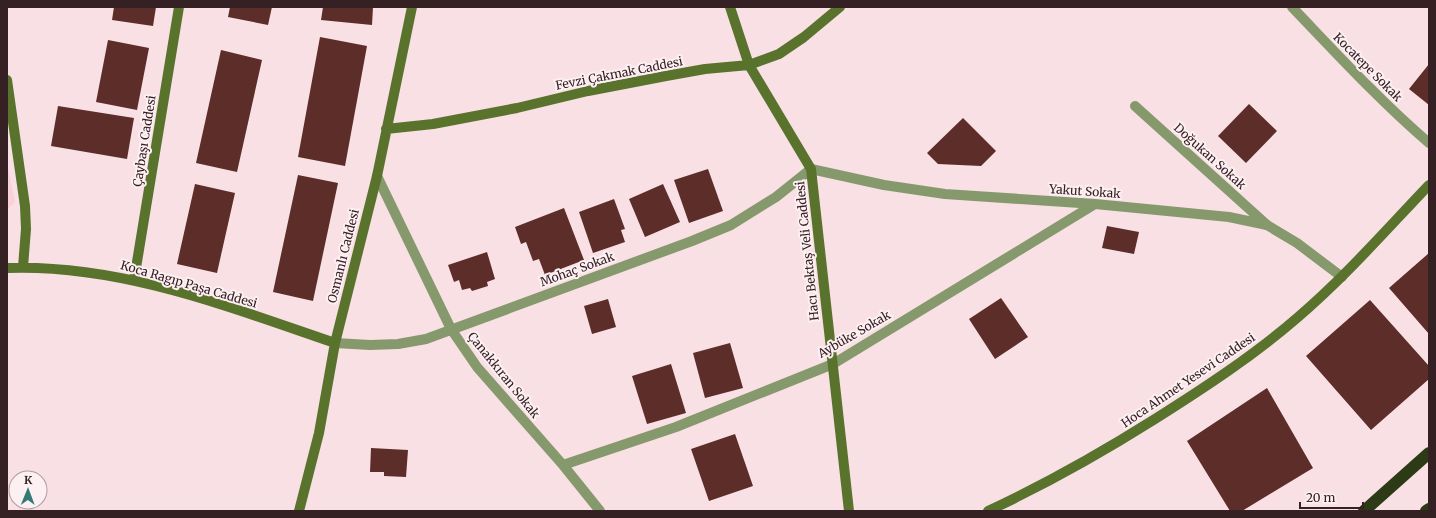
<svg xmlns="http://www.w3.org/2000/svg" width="1436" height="518" viewBox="0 0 1436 518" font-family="Merriweather,serif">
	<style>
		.built { fill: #fad1d8 }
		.building { fill: #5c2d29 }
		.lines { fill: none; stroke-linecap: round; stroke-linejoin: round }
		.lane { stroke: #86996c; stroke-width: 10 }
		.street { stroke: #86996c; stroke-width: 10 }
		.secondary { stroke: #59732d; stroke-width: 10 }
		.highway { stroke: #2d3a16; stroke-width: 12 }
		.labels { text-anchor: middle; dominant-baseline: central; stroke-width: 4; stroke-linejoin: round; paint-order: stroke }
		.street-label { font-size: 12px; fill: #352024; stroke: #fdf0f2 }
	</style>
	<rect width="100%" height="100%" fill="#f8e0e4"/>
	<path class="built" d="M7 162 15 202 7 210Z"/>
	<path class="building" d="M114 7H156L153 26 112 20Z
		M230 7H272L268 25 228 17Z
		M323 7H373L372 25 321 20Z
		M320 37 367 46 345 166 298 157Z
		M108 40 149 48 137 110 96 102Z
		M221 50 262 60 237 172 196 163Z
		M1429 64V105L1409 89Z
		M1249 104 1277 131 1246 163 1218 136Z
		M58 106 134 118 127 159 51 146Z
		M963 118 996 151 981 166 938 164 927 153Z
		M708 169 723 211 689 223 674 180Z
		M298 175 338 183 313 301 273 292Z
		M195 184 235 193 217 273 177 264Z
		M663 184 680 222 645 237 629 199Z
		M614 199 625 229 621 230 625 242 593 253 579 212Z
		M564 208 584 260 545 275 539 259 533 261 526 242 521 244 515 227Z
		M1107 226 1139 232 1134 254 1102 248Z
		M487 252 495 279 487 282 488 286 472 291 470 288 462 290 459 280 454 282 448 265Z
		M1429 253V334L1389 288Z
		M1001 298 1028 337 995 359 969 319Z
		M608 299 616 327 592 334 584 306Z
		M1370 300 1429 366V379L1371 430 1306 356Z
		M730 343 743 388 705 398 693 353Z
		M671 364 686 413 647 424 632 376Z
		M1267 388 1313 468 1242 511H1230L1187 441Z
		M735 434 753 486 709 501 691 449Z
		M371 448 408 450 406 477 384 476V472H370Z"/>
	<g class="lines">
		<path class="lane" d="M1135 106 1267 225"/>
		<path class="street" d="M1292 7C1337 54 1380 101 1429 143
			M377 176 451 329 477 367 563 465 600 511
			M335 343 370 345 398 344 426 339 692 241 731 225 776 197 811 169 884 185 945 194 1095 204 1229 217 1267 225 1297 243 1342 277
			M563 465 676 427 833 364 1095 204"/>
		<path class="secondary" d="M730 7 749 65 811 169 849 511
			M7 80 25 206 26 229 23 267
			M386 129 433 124 517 108 588 91 666 76 705 69 749 65 779 54 804 37 840 7
			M7 268C121 264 229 307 335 343
			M134 280 179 7
			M299 511 319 433 335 343 377 176 412 7
			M988 511C1046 484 1101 453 1155 419 1204 388 1253 356 1297 318 1345 277 1386 230 1429 185"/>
		<path class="highway" d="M1364 511 1429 453
			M1426 511 1429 509"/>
	</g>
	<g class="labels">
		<g class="street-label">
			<text transform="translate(1368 67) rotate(45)">Kocatepe Sokak</text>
			<text transform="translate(619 73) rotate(-11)">Fevzi Çakmak Caddesi</text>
			<text transform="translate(144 141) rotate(-81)">Çaybaşı Caddesi</text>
			<text transform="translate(1210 156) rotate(42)">Doğukan Sokak</text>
			<text transform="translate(1085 191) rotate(4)">Yakut Sokak</text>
			<text transform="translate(807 251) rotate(-96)">Hacı Bektaş Veli Caddesi</text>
			<text transform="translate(343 256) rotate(-76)">Osmanlı Caddesi</text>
			<text transform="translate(577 269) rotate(-20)">Mohaç Sokak</text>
			<text transform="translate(189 284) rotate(16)">Koca Ragıp Paşa Caddesi</text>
			<text transform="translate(854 334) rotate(-30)">Aybüke Sokak</text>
			<text transform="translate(504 375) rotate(51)">Çanakkıran Sokak</text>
			<text transform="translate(1188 380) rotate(-34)">Hoca Ahmet Yesevi Caddesi</text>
		</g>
	</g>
	<rect width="1436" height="518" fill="none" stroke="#352024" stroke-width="16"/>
	<g transform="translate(28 490) rotate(1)"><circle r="19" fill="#fdf0f2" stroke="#ad9da0"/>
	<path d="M0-3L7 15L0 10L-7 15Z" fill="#337b74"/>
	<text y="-6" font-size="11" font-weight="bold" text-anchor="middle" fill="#352024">K</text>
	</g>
	<path d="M1300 502v6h63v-6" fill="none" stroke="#352024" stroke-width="2"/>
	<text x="1306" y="502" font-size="12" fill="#352024" stroke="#fdf0f2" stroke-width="3" paint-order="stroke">20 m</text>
</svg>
